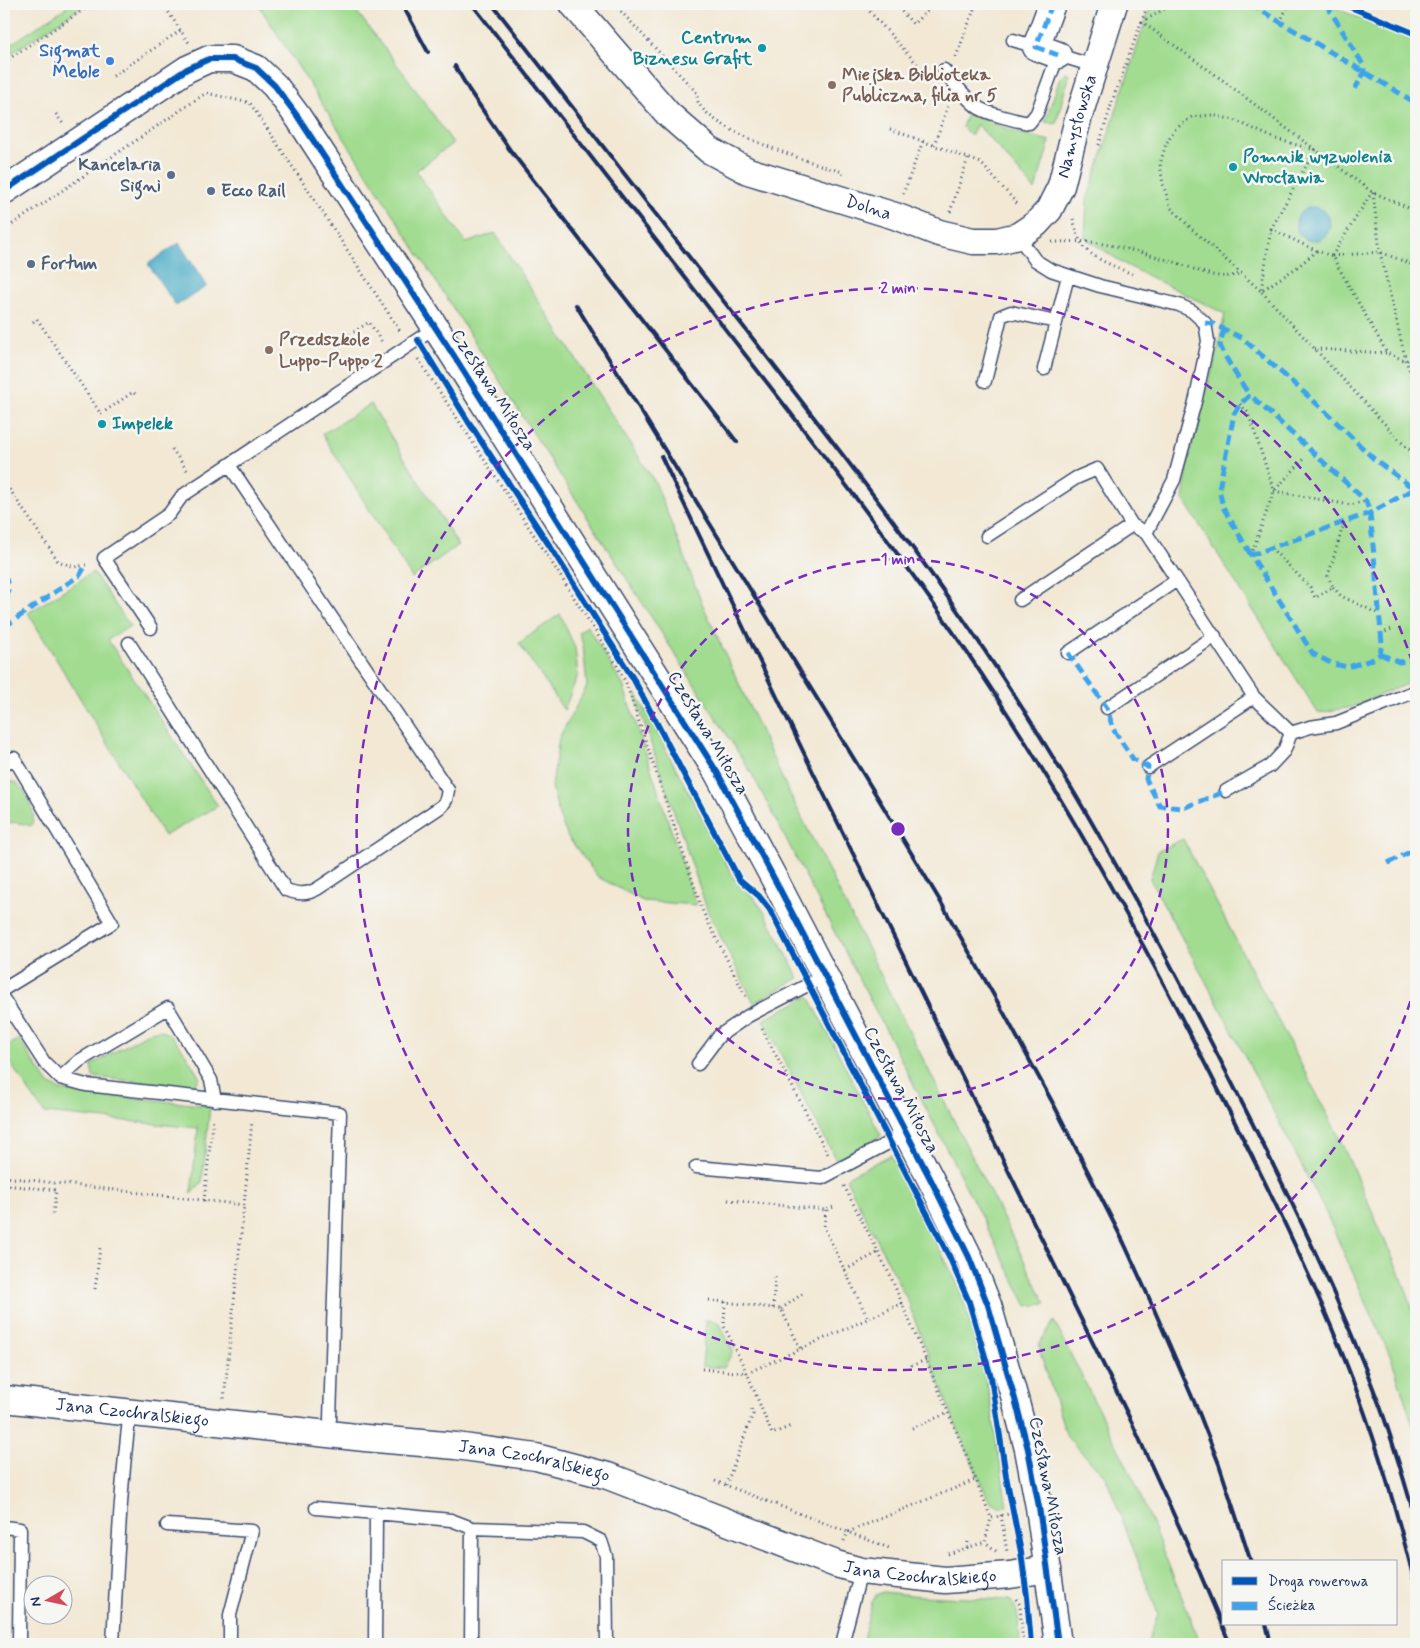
<svg xmlns="http://www.w3.org/2000/svg" width="1420" height="1648" viewBox="0 0 1420 1648" font-family="Mynerve,sans-serif">
	<style>
		.green { fill: #a1dc90; stroke: #5e8677 }
		.water { fill: #48acc8; stroke: #326e93 }
		.lines { fill: none; stroke-linecap: round; stroke-linejoin: round }
		.service-casing { stroke: #3b4b70; stroke-width: 15 }
		.minor-casing { stroke: #3b4b70; stroke-width: 29 }
		.path { stroke: #3b4b70; stroke-width: 3; stroke-dasharray: 1 4; stroke-linecap: butt }
		.service { stroke: #fff; stroke-width: 12 }
		.minor { stroke: #fff; stroke-width: 26 }
		.rail { stroke: #1b2f5e; stroke-width: 4 }
		.quiet { stroke: #3da3ed; stroke-width: 5; stroke-dasharray: 10 5; stroke-linecap: butt }
		.cycleway-casing { stroke: #f6f6f2; stroke-width: 9 }
		.cycleway { stroke: #0057b8; stroke-width: 6 }
		.ring { fill: none; stroke: #7b2cbf; stroke-width: 2.5; stroke-dasharray: 9 6 }
		.culture-dot { fill: #0f9aa8; stroke: #f6f6f2; stroke-width: 2 }
		.shop-dot { fill: #3f7fe0; stroke: #f6f6f2; stroke-width: 2 }
		.education-dot { fill: #8d6e63; stroke: #f6f6f2; stroke-width: 2 }
		.service-dot { fill: #5c6f8a; stroke: #f6f6f2; stroke-width: 2 }
		.labels { text-anchor: middle; dominant-baseline: central; stroke-width: 5; stroke-linejoin: round; paint-order: stroke }
		.culture-label { font-size: 18px; font-weight: bold; fill: #0d838f; stroke: #f6f6f2; text-anchor: start }
		.shop-label { font-size: 18px; font-weight: bold; fill: #366cbe; stroke: #f6f6f2; text-anchor: end }
		.education-label { font-size: 18px; font-weight: bold; fill: #785e54; stroke: #f6f6f2; text-anchor: start }
		.street-label { font-size: 18px; fill: #1b2f5e; stroke: #f6f6f2 }
		.service-label { font-size: 18px; font-weight: bold; fill: #4e5e75; stroke: #f6f6f2; text-anchor: start }
		.centre { fill: #7b2cbf; stroke: #f6f6f2; stroke-width: 2.5 }
		.ring-label { font-size: 15px; text-anchor: middle; font-weight: bold; fill: #7b2cbf; stroke: #f6f6f2; stroke-width: 5; stroke-linejoin: round; paint-order: stroke }
	</style>
	<rect width="100%" height="100%" fill="#f6f6f2"/>
	<filter id="ink" filterUnits="userSpaceOnUse"><feTurbulence type="fractalNoise" baseFrequency=".02" numOctaves="2"/><feDisplacementMap in="SourceGraphic" scale="10" xChannelSelector="R" yChannelSelector="G"/><feConvolveMatrix kernelMatrix="1 2 1 2 8 2 1 2 1" color-interpolation-filters="sRGB"/></filter>
	<filter id="wash" filterUnits="userSpaceOnUse"><feTurbulence type="fractalNoise" baseFrequency=".0096" numOctaves="4" result="noise"/><feDisplacementMap in="SourceGraphic" scale="20" xChannelSelector="R" yChannelSelector="G"/><feGaussianBlur stdDeviation="1.12" result="paint"/><feColorMatrix in="noise" values="0 0 0 0 0 0 0 0 0 0 0 0 0 0 0 0 0 1.4 0 .05"/><feComposite in="paint" operator="in"/></filter>
	<g filter="url(#wash)">
		<rect width="100%" height="100%" fill="#f2e8d4"/>
		<path class="green" d="M71 4H86L4 58V49Z
			M258 4H351L408 79 453 143 416 171 466 243 495 233 656 484 701 601 783 780 1046 1304 1027 1306 892 1042 752 774Z
			M1151 4H1326L1392 32 1416 41V680L1352 707 1318 713 1183 499 1191 446 1218 348 1225 314 1126 265 1085 238 1087 200Z
			M1066 72 1069 74 1056 124 1045 122 1060 78Z
			M967 114 1018 133 1050 141 1035 190 977 124 971 136 962 127Z
			M371 404 458 545 412 578 322 434Z
			M93 572 130 626 108 640 218 806 164 836 28 613Z
			M560 614 575 648 578 675 564 710 519 643Z
			M587 626 623 685 696 905 643 901 598 877 568 837 559 816 552 786 559 738 587 686 583 645 579 632Z
			M636 693 735 880 754 898 765 913 799 978 754 1003 708 912 644 723 635 695Z
			M4 780C8 781 12 781 16 783 27 790 38 814 31 826 22 823 13 821 4 824Z
			M1183 839 1337 1133 1402 1279 1416 1318V1435L1392 1360 1325 1211 1220 1008 1150 879 1158 851Z
			M809 996 881 1136 836 1160 763 1020Z
			M159 1030C179 1036 189 1061 200 1078L193 1087 93 1077 91 1065 150 1032Z
			M18 1039 49 1084 60 1090 210 1106 202 1182 191 1194 198 1128 44 1113 4 1054V1049Z
			M891 1155 957 1283 966 1308 988 1388 1007 1506 1001 1507 989 1501 953 1418 910 1308 911 1307 846 1179 849 1176Z
			M706 1320 719 1322 733 1351 724 1368 702 1366Z
			M1054 1321 1134 1480 1201 1644H1147L1158 1614 1106 1477 1067 1437 1041 1355 1039 1344Z
			M883 1592 921 1596 1010 1600C1021 1613 1019 1628 1020 1644H862L872 1602 876 1595Z"/>
		<path class="water" d="M1296 224a17 17 0 1 1 34 0a17 17 0 1 1-34 0Z
			M179 243 207 286 176 306 148 264Z"/>
	</g>
	<g filter="url(#ink)">
		<g class="lines">
			<defs>
				<path id="service" d="M1013 40 1036 47
					M944 70C953 82 964 96 976 106 984 113 1017 121 1029 123L1037 113 1058 55 1094 66
					M1018 236 1035 260 1051 270 1100 286 1179 305 1192 311 1205 323 1208 341 1196 398 1174 480 1146 533 1254 697 1291 733
					M1044 369 1068 276
					M985 381 1001 316 1011 312 1056 322
					M987 536 1076 478 1097 469 1132 525 1146 533
					M1020 600 1132 525
					M151 628 104 558 169 514 182 496 435 328
					M129 643 286 890C298 894 306 895 317 889L442 806 446 800 448 790 229 465
					M1068 653 1177 580
					M1107 708 1215 636
					M1291 733 1310 727 1336 723 1416 691
					M4 764 14 758 112 923 4 989
					M1148 767 1254 697
					M1226 791 1270 766 1284 751 1291 733
					M4 1000 44 1062 60 1078 86 1085 340 1113 330 1419
					M698 1064 719 1036 748 1016 825 976
					M60 1078 79 1061 168 1008 211 1080 215 1100
					M696 1167 822 1178 907 1133
					M316 1508 376 1513
					M167 1525 252 1531 230 1615V1644
					M4 1527 20 1529 19 1644
					M472 1528 583 1532 601 1541 606 1556 607 1644
					M113 1644C117 1567 120 1489 130 1412
					M375 1644 376 1513 451 1520 472 1528 471 1644
					M842 1644 861 1571"/>
				<g id="minor">
					<path id="s1" d="M573 4 668 114 709 150 748 171 895 216 939 233 973 241H997L1018 236 1036 224 1049 210 1061 186 1078 119 1114 4"/>
					<path d="M1052 4 1036 47 1058 55"/>
					<path d="M4 191 187 69 209 59H233L256 68 275 86 298 117 454 356 717 772 777 884 931 1180 969 1257 988 1305 1015 1399 1028 1449 1039 1507 1058 1644"/>
					<path id="s2" d="M4 1399 365 1438 456 1446 536 1457 608 1476 836 1564 861 1571 945 1580 1010 1575 1048 1569"/>
				</g>
			</defs>
			<use href="#service" class="service-casing"/>
			<use href="#minor" class="minor-casing"/>
			<path class="path" d="M163 4 189 43
				M614 4 697 93C697 97 697 101 699 104 718 134 808 161 842 172L843 175
				M863 4 926 74
				M895 4 913 24 935 4
				M1173 4 1142 22 1221 79 1270 116 1372 192 1416 211
				M1280 22 1289 4
				M956 57 976 4
				M4 62 92 4
				M113 76 181 30
				M56 114 63 124
				M890 129 981 163 1019 206
				M934 145 949 103
				M1099 145 1113 99 1148 4
				M1373 193 1380 252 1406 361 1416 386
				M903 194 923 141
				M950 212 968 158
				M1073 219C1075 226 1077 234 1080 241 1090 259 1115 266 1132 274
				M1271 229 1317 251 1332 256 1387 353 1406 361 1416 353
				M4 230 206 93 250 103 310 193 400 331
				M1052 242C1069 242 1086 240 1103 244 1126 248 1151 255 1174 262 1195 268 1218 283 1241 273
				M1317 251 1296 268 1261 291 1195 232 1171 208 1163 184 1160 164 1166 144 1174 130 1192 117 1212 115 1234 120 1276 139 1315 150 1271 229 1261 291 1407 448 1416 453
				M1332 256 1380 252 1416 266
				M1332 256 1372 192
				M33 322 37 319 101 414 133 392 136 395
				M337 343 369 322 382 342
				M1315 349 1386 353
				M418 359 547 555 616 664 626 683 703 912 747 999
				M1240 404 1247 412 1250 418 1274 491
				M172 449 189 473
				M4 481 58 561 74 567 86 565
				M1274 491 1350 505 1366 501
				M1271 548 1310 587 1315 598 1333 587 1328 576 1344 523
				M1251 555 1274 491 1305 458
				M1333 587 1341 596 1379 614
				M1381 634 1394 628
				M762 1029 829 1156
				M4 1177 244 1205 224 1399
				M4 1185 56 1190 53 1214
				M844 1186 890 1275 965 1452 991 1518
				M728 1200 826 1210 836 1206
				M204 1201 213 1117
				M244 1205 252 1121
				M826 1210 824 1227 868 1319
				M845 1270 879 1252
				M95 1289 100 1248
				M709 1300 781 1309 801 1350
				M725 1302 724 1326 747 1373 772 1434 791 1426
				M773 1308 775 1277
				M781 1309 805 1292
				M911 1366 926 1360
				M702 1369 747 1373 903 1303
				M912 1428 948 1413
				M715 1481 889 1548
				M726 1485 753 1414 750 1406
				M1001 1515 1007 1552
				M844 1541 848 1532 975 1480
				M967 1548 968 1542
				M996 1551 985 1542 991 1518 1013 1513
				M948 1554 985 1542
				M1016 1599 1020 1605 1023 1644"/>
			<use href="#service" class="service"/>
			<use href="#minor" class="minor"/>
			<path class="rail" d="M402 4 428 52
				M472 4C560 117 648 230 736 343 826 458 916 573 996 696 1081 826 1155 964 1225 1103 1266 1183 1306 1264 1340 1348 1372 1426 1396 1506 1416 1588
				M492 4C580 117 669 231 757 344 845 457 934 571 1012 692 1093 817 1164 950 1232 1083 1285 1187 1337 1292 1378 1401 1393 1440 1404 1481 1416 1521
				M455 66 469 90 510 150 737 442
				M576 305 881 803 939 899 1005 1015 1055 1107 1124 1243 1150 1300 1199 1413 1219 1464 1251 1562
				M661 456 814 774 1132 1423 1193 1557 1230 1644
				M1266 1624 1271 1644"/>
			<path class="quiet" d="M1052 4 1036 47 1058 55
				M1250 4 1416 103
				M1326 4 1364 66V73L1355 89
				M1205 323 1213 324 1242 338 1324 410 1374 459 1414 489
				M1225 329C1223 334 1220 340 1220 344 1220 350 1245 390 1250 395
				M1251 555 1223 507 1219 489 1234 414 1240 404 1250 395 1366 501 1370 513 1382 643 1380 654 1371 660 1348 667 1333 664 1313 654 1251 555 1370 513 1416 488
				M4 575C11 586 7 598 4 610
				M4 627 80 575 86 565
				M1068 653 1107 708 1113 729 1133 759 1148 767 1146 779 1160 806 1183 808 1226 791
				M1380 654 1399 662 1416 660
				M1388 863 1416 849"/>
			<defs>
				<path id="cycleway" d="M1343 4 1416 34
					M4 191 187 69 209 59H233L256 68 275 86 298 117 454 356 717 772 777 884 931 1180 969 1257 988 1305 1015 1399 1028 1449 1039 1507 1058 1644
					M418 340 468 421 553 551 634 680 739 879 759 896 770 910 949 1256 969 1302 991 1377 1006 1476 1021 1552 1027 1596 1031 1644"/>
			</defs>
			<use href="#cycleway" class="cycleway-casing"/>
			<use href="#cycleway" class="cycleway"/>
		</g>
	</g>
	<g class="ring">
		<circle cx="898" cy="829" r="270"/>
		<path d="M1415 987A541 541 0 1 1 1415 671"/>
	</g>
	<g class="culture-dot">
		<circle cx="762" cy="48" r="5"/>
		<circle cx="1233" cy="167" r="5"/>
		<circle cx="102" cy="424" r="5"/>
	</g>
	<circle class="shop-dot" cx="110" cy="61" r="5"/>
	<g class="education-dot">
		<circle cx="832" cy="85" r="5"/>
		<circle cx="269" cy="350" r="5"/>
	</g>
	<g class="service-dot">
		<circle cx="171" cy="175" r="5"/>
		<circle cx="211" cy="191" r="5"/>
		<circle cx="31" cy="264" r="5"/>
	</g>
	<g class="labels">
		<g class="culture-label">
			<text x="752" y="38" text-anchor="end">Centrum<tspan x="752" dy="21">Biznesu Grafit</tspan></text>
			<text x="1243" y="157">Pomnik wyzwolenia<tspan x="1243" dy="21">Wrocławia</tspan></text>
			<text x="112" y="424">Impelek</text>
		</g>
		<g class="shop-label">
			<text x="100" y="51">Sigmat<tspan x="100" dy="21">Meble</tspan></text>
		</g>
		<g class="education-label">
			<text x="842" y="75">Miejska Biblioteka<tspan x="842" dy="21">Publiczna, filia nr 5</tspan></text>
			<text x="279" y="340">Przedszkole<tspan x="279" dy="21">Luppo-Puppo 2</tspan></text>
		</g>
		<g class="street-label">
			<text stroke="none"><textPath href="#s1" startOffset="655">Namysłowska</textPath></text>
			<text stroke="none"><textPath href="#s1" startOffset="370">Dolna</textPath></text>
			<text transform="translate(493 390) rotate(57)">Czesława Miłosza</text>
			<text transform="translate(708 733) rotate(59)">Czesława Miłosza</text>
			<text transform="translate(901 1090) rotate(62)">Czesława Miłosza</text>
			<text stroke="none"><textPath href="#s2" startOffset="129">Jana Czochralskiego</textPath></text>
			<text stroke="none"><textPath href="#s2" startOffset="534">Jana Czochralskiego</textPath></text>
			<text transform="translate(1048 1486) rotate(79)">Czesława Miłosza</text>
			<text stroke="none"><textPath href="#s2" startOffset="939">Jana Czochralskiego</textPath></text>
		</g>
		<g class="service-label">
			<text x="161" y="165" text-anchor="end">Kancelaria<tspan x="161" dy="21">Signi</tspan></text>
			<text x="221" y="191">Ecco Rail</text>
			<text x="41" y="264">Fortum</text>
		</g>
	</g>
	<circle cx="898" cy="829" r="8" class="centre"/>
	<g class="ring-label">
		<text x="898" y="293">2 min</text>
		<text x="898" y="564">1 min</text>
	</g>
	<rect width="1420" height="1648" fill="none" stroke="#f6f6f2" stroke-width="20"/>
	<rect x="1222" y="1560" width="175" height="65" fill="#f6f6f2" stroke="#9ea6b7"/>
	<rect x="1232" y="1577" width="25" height="8" fill="#0057b8" stroke="#9ea6b7"/>
	<text x="1268" y="1586" font-size="15" fill="#1b2f5e">Droga rowerowa</text>
	<rect x="1232" y="1602" width="25" height="8" fill="#3da3ed" stroke="#9ea6b7"/>
	<text x="1268" y="1610" font-size="15" fill="#1b2f5e">Ścieżka</text>
	<g transform="translate(48 1600) rotate(261)"><circle r="24" fill="#f6f6f2" stroke="#9ea6b7"/>
	<path d="M0-4L9 19L0 12L-9 19Z" fill="#d1495b"/>
	<text y="-8" font-size="14" font-weight="bold" text-anchor="middle" fill="#1b2f5e">N</text>
	</g>
</svg>
